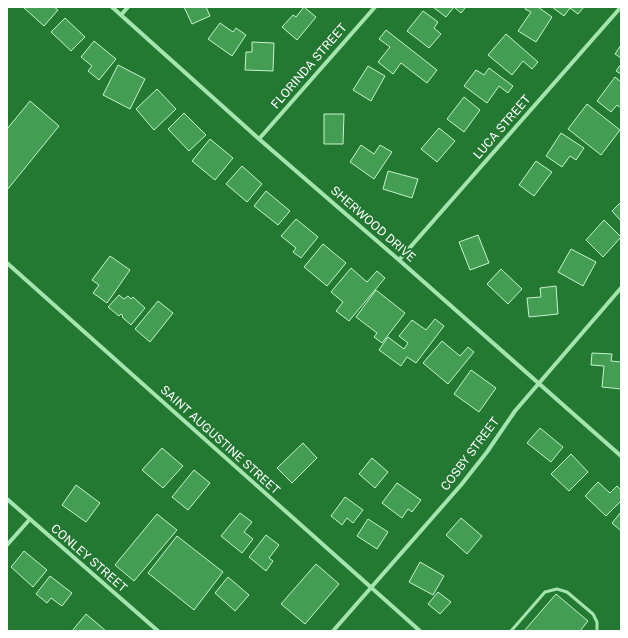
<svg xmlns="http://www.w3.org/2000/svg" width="628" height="638" viewBox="0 0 628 638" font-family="'Public Sans',sans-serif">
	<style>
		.building { fill: #439d52; stroke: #c7f3ce }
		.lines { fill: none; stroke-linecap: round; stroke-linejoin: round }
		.service { stroke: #a4e4af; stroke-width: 3 }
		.minor { stroke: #a4e4af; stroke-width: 4 }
		.labels { text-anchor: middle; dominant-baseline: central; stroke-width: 4; stroke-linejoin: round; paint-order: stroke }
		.street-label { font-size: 12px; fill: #fff; stroke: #237832 }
	</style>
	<rect width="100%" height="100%" fill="#237832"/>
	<path class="building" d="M23 7H54L58 10 44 26Z
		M184 7H206L210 16 192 24Z
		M304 7 316 17 297 40 282 27 293 15 296 17Z
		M433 7H466L461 13 454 7 446 17Z
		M526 7H538L552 17 536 42 518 31 531 12 525 9Z
		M552 7H584L578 14 570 8 564 16Z
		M423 11 438 22 434 28 441 34 429 48 407 31Z
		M65 18 85 37 71 51 51 32Z
		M220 23 233 32 236 28 246 35 232 56 208 39Z
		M386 30 437 70 427 83 401 63 393 74 378 62 390 47 379 39Z
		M506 34 538 62 532 69 523 61 512 75 488 55Z
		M94 41 116 59 99 80 88 71 92 66 81 57Z
		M252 42 274 43 273 71 245 70 246 52H252Z
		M621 45V58L615 54Z
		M621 64V74L616 71Z
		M118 65 145 79 130 109 103 95Z
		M368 66 385 76 371 101 353 90Z
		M489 68 513 86 508 93 499 86 487 103 464 86 476 70 484 75Z
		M615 77 621 82V108L617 105 611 112 597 101Z
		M157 89 176 109 154 130 136 109Z
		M464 97 480 110 464 132 447 119Z
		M30 101 59 126 7 190V129Z
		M587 104 620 130 601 155 568 129Z
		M184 113 206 135 189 151 168 129Z
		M324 114H344L343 144H324Z
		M439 128 455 141 437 162 421 149Z
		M561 133 584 148 576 160 570 156 562 167 546 156Z
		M210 139 233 158 215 180 192 161Z
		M361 145 374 154 380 145 392 152 374 179 350 162Z
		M536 161 552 172 534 196 519 185Z
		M242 166 262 184 247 202 226 184Z
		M388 171 418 179 412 198 383 189Z
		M266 191 290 211 278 225 254 206Z
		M621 202V221L612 211Z
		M296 219 318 237 301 258 293 252 296 248 281 236Z
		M604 220 621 237 603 257 586 240Z
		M478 235 489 263 470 270 459 242Z
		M323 244 346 263 327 286 304 267Z
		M571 249 596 262 583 286 558 272Z
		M110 256 130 270 107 303 93 293 99 285 92 280Z
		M351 268 367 282 377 271 385 278 349 321 336 311 343 302 331 292Z
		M501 269 522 289 508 304 487 284Z
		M556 286 558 314 529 317 527 298 541 297 540 288Z
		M376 290 405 313 382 343 374 337 377 333 356 317Z
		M119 295 124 299 128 296 131 299 133 297 145 308 131 325 122 317 123 316 121 314 119 316 108 307Z
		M158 301 173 313 150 342 135 329Z
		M435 319 444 326 416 363 407 357 401 366 379 350 388 337 404 349 408 343 399 336 412 320 426 330Z
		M442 341 460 356 468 347 474 352 448 384 423 363Z
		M592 353 612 354 611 361 621 362V389L602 387 604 366 591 365Z
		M471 370 496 388 479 412 454 394Z
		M540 428 563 447 551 462 527 443Z
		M303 443 317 458 292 483 277 468Z
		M162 448 183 466 163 488 142 470Z
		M571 454 588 472 569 491 551 474Z
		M372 458 388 472 375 488 359 474Z
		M194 470 210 483 188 510 172 497Z
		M598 482 610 493 617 486 621 490V501L606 516 585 496Z
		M397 483 421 500 412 512 408 509 402 518 382 503Z
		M76 485 100 503 86 522 62 505Z
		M345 497 363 510 353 523 347 518 342 525 331 516Z
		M621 512V531L612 523Z
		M240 513 252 522 244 532 253 539 242 553 221 536Z
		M157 514 177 530 134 581 115 565Z
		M461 518 482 536 467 554 446 535Z
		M368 519 388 532 377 549 357 536Z
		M266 535 279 545 269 558 273 561 266 571 249 557Z
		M177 536 223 572 194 610 148 573Z
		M24 551 47 570 33 587 11 567Z
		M420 562 444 576 433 595 409 582Z
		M316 564 339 584 305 624 281 604Z
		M50 576 72 593 62 606 51 598 47 603 36 594Z
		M228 577 249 595 235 611 215 593Z
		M438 592 451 602 440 614 428 604Z
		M556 594 588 621 580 631H524Z
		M86 614 106 631H72Z"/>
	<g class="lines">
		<path class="service" d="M511 631 545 592 557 589 567 592 593 614 597 622V631"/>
		<path class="minor" d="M112 7 259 139 399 260 621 456
			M121 15 128 7
			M259 139 375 7
			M399 260 621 7
			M7 263 420 631
			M7 499 158 631
			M7 545 30 519
			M333 631 461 485 487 452 515 411 621 288"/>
	</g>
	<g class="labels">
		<g class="street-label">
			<text transform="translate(309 66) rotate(-49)">FLORINDA STREET</text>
			<text transform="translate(502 127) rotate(-49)">LUCA STREET</text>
			<text transform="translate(373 224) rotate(41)">SHERWOOD DRIVE</text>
			<text transform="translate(220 440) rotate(42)">SAINT AUGUSTINE STREET</text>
			<text transform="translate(470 454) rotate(-53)">COSBY STREET</text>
			<text transform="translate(89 558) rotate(41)">CONLEY STREET</text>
		</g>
	</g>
	<rect width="628" height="638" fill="none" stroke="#ffffff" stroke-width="16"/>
</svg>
